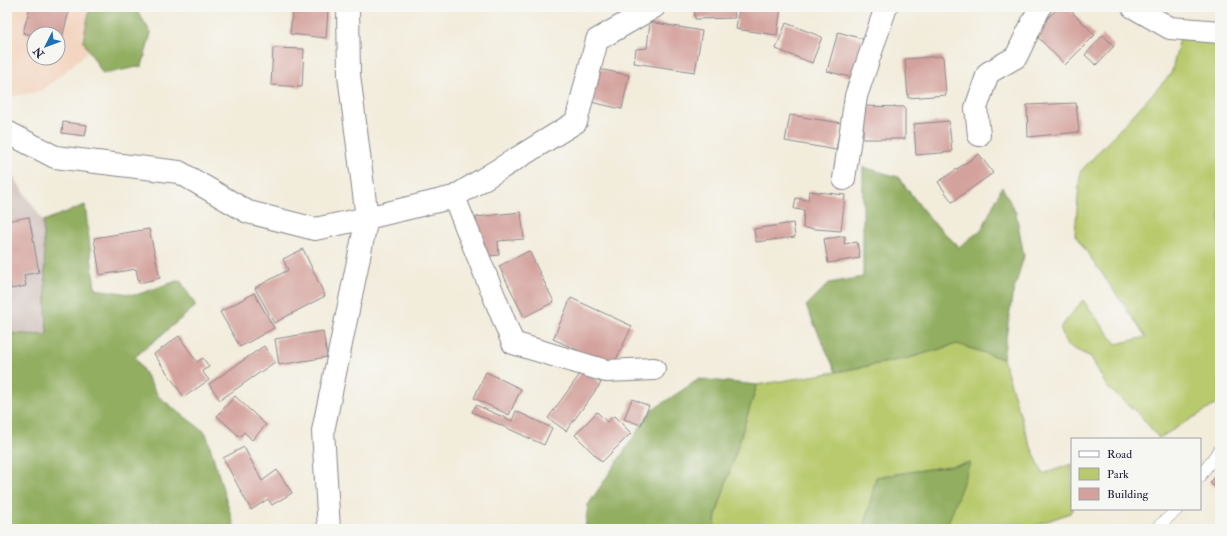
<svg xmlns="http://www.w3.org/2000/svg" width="1227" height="536" viewBox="0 0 1227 536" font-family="'IM FELL Double Pica',serif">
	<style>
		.built { fill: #f3d4bf; fill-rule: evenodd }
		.industrial { fill: #cfc0bb }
		.green { fill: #b8ca6d; stroke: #6d7654 }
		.forest { fill: #92ae60; stroke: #5a684e }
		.building { fill: #d4a29d }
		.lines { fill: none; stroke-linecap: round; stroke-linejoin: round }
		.service-casing { stroke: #8a878b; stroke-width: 12 }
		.minor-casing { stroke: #8a878b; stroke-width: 24 }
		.service { stroke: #fff; stroke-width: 11 }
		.minor { stroke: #fff; stroke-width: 22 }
	</style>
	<rect width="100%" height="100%" fill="#f6f6f2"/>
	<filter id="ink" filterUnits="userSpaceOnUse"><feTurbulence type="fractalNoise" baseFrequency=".025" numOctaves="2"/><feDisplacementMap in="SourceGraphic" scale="8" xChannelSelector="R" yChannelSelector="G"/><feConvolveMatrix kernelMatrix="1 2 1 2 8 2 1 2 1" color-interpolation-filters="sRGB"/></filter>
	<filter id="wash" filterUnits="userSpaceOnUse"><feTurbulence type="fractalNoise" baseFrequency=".012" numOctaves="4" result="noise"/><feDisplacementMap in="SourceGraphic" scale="16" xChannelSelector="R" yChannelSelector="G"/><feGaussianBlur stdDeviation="0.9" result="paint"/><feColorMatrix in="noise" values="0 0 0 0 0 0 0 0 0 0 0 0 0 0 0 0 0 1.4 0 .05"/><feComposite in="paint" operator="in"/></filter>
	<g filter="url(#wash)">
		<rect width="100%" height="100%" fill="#f2ecdb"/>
		<path class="built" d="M7 7H90L83 41 89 51 43 90 7 98ZM34 34H58V58H34Z"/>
		<path class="industrial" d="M7 167 43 221 47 336 7 333Z"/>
		<path class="green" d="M1180 38 1220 42V352L1219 353 1220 402 1159 438 1140 415 1107 387 1091 357 1068 346 1060 328 1083 300 1116 344 1146 337 1075 235 1080 172 1171 74Z
			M957 344 1003 359 1028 440 1043 474 1072 464V509H1074L1070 513 1025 529H946L969 463 876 477 864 529H714L716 515 757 385 836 372 909 358Z"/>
		<path class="forest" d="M90 7H135L151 33 142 66 103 74 83 41Z
			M863 167 898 177 930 219 959 247 982 229 1002 187 1016 213 1024 256 1012 297 1003 359 957 344 909 358 836 372 806 306 829 283 863 277Z
			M85 205 95 289 136 295 180 280 196 306 135 357 159 397 206 433 235 529H7V333L47 335 43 221Z
			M699 379 757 385 716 515 714 529H585L588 505 651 411Z
			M970 463 946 529H864L876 477Z"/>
		<g id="blocks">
			<path class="building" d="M30 7H70L61 42H58V34H34V35L23 33Z
				M293 7 328 10 326 38 290 34Z
				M694 7H734L735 18 695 19Z
				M739 7H781L777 35 736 29Z
				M1059 7H1067L1095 35 1065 65 1033 32Z
				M650 22 702 31 695 72 634 63 636 49 647 48Z
				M786 23 822 37 812 63 776 49Z
				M838 32 863 39 853 78 827 71Z
				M1103 35 1114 46 1096 65 1085 55Z
				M273 48 304 49 302 87 271 85Z
				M943 56 946 95 908 98 905 59Z
				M598 69 629 75 622 109 591 102Z
				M1076 103 1079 132 1028 137 1027 105Z
				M863 106 905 107V139H863Z
				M790 115 841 123 836 150 785 141Z
				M949 121 952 152 916 155 914 124Z
				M63 122 87 125 85 136 62 133Z
				M979 154 993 173 952 202 938 182Z
				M809 191 845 195 841 231 803 228 804 210 794 209 796 198 808 200Z
				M521 212 524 239 498 241 499 255 480 257 476 217Z
				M29 217 39 272 24 275 26 286 11 289 9 276H7V221Z
				M793 223 795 237 756 242 754 229Z
				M149 229 160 278 139 283 136 269 100 275 94 238Z
				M845 236 844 244 857 242 860 258 828 263 824 239Z
				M303 249 325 296 274 323 255 288 288 270 283 259Z
				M529 251 554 302 524 317 499 266Z
				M254 293 274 328 240 347 220 312Z
				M571 298 632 326 613 366 553 339Z
				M323 331 327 357 279 365 275 339Z
				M179 336 197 362 203 358 209 367 202 371 209 380 184 397 154 354Z
				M264 346 275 362 220 400 209 384Z
				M583 370 601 383 566 431 548 418Z
				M486 372 521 389 509 415 474 398Z
				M235 396 266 425 252 440 244 432 240 437 217 416Z
				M632 399 649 406 641 425 624 419Z
				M476 405 512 421 516 411 552 428 544 445 472 412Z
				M597 412 607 422 614 416 631 433 602 462 575 435Z
				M244 447 262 481 277 470 292 493 272 505 268 499 251 510 223 458Z
				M1220 470V491L1210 483Z"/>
		</g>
	</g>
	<g filter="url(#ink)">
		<use href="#blocks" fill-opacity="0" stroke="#8a878b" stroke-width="1"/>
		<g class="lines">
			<defs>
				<path id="service" d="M1200 477 1220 448
					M1155 529 1178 509"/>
				<path id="minor" d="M1133 7 1170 28 1220 32
					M7 132 55 157 179 172 248 212 315 229 367 218 454 197 576 122 597 40 654 7
					M979 135 976 108 988 73 1016 57 1040 7
					M844 179 856 96 886 7
					M454 197 513 343 606 371 654 369
					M329 529 323 431 367 218 349 75 348 7"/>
			</defs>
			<use href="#service" class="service-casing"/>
			<use href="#minor" class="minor-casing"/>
			<use href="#service" class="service"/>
			<use href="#minor" class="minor"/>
		</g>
	</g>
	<rect width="1227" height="536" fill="none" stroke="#f6f6f2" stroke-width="24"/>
	<rect x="1071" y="438" width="130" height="72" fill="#f6f6f2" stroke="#a1a1a9"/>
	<rect x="1079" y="451" width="20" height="6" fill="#ffffff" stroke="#a1a1a9"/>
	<text x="1107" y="458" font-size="12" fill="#22223b">Road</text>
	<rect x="1079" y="468" width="20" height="12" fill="#b8ca6d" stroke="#a1a1a9"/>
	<text x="1107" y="478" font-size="12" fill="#22223b">Park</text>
	<rect x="1079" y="488" width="20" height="12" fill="#d4a29d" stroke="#a1a1a9"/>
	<text x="1107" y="498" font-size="12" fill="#22223b">Building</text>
	<g transform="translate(46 46) rotate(228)"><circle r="19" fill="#f6f6f2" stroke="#a1a1a9"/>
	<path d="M0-3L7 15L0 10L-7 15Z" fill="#1f6fb2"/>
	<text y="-6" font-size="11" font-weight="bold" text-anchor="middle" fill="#22223b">N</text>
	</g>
</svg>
